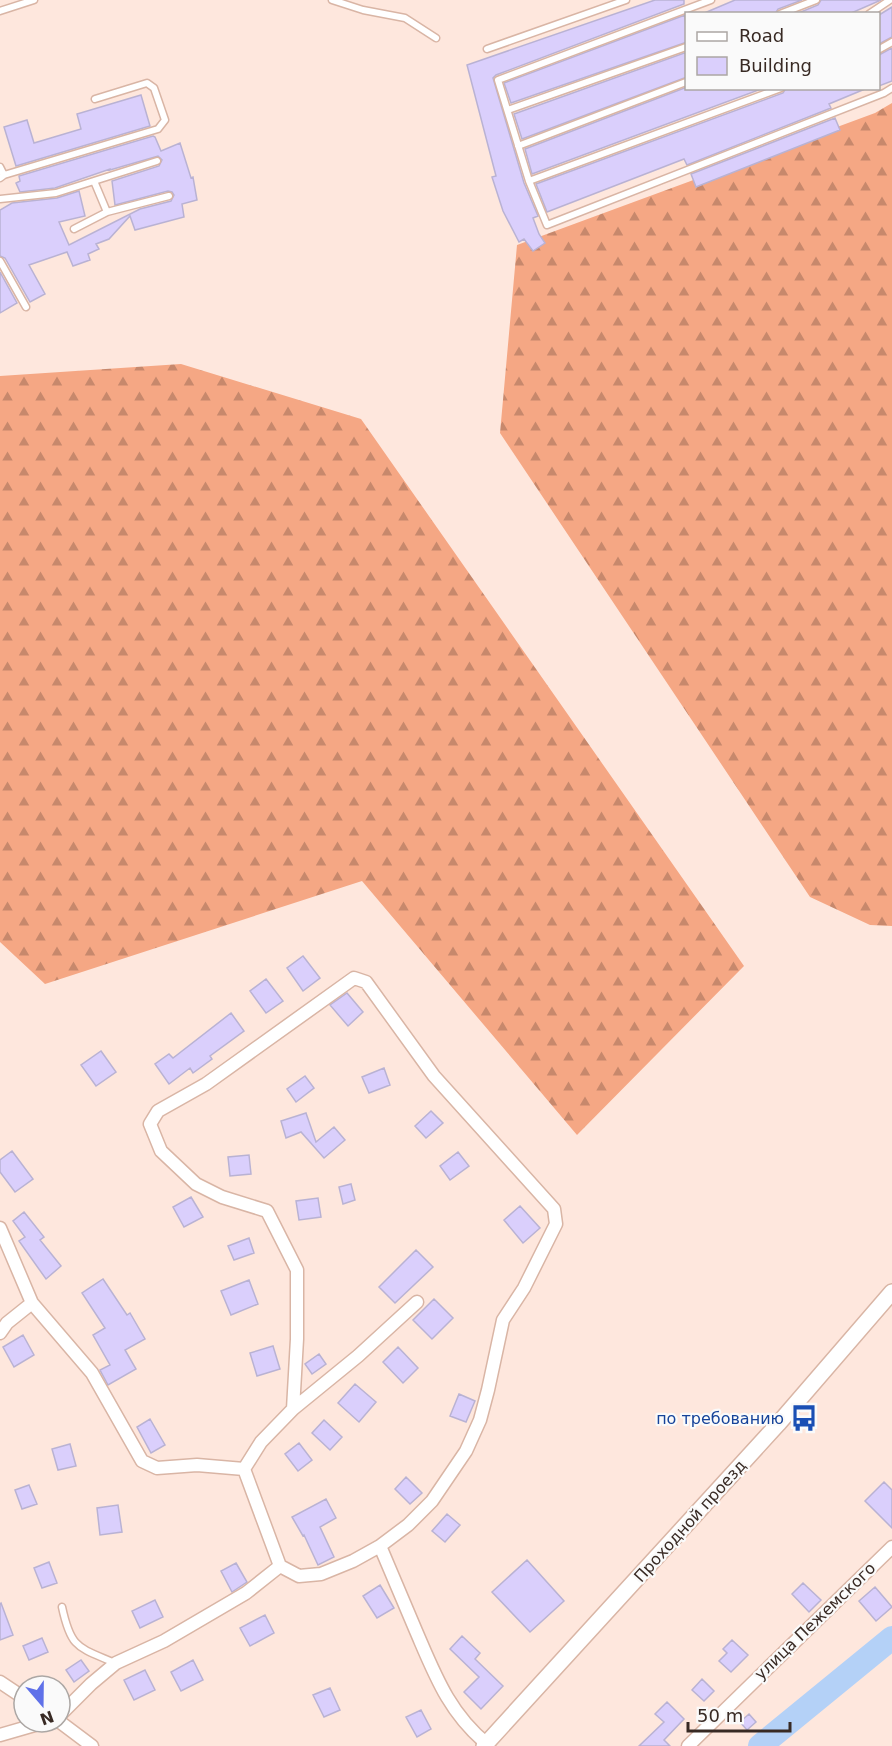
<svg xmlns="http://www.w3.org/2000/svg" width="892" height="1746" viewBox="0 0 892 1746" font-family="'DejaVu Sans',sans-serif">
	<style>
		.forest { fill: url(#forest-firs) }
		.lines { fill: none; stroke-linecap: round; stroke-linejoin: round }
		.river { stroke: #b4d1f7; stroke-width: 24 }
		.building { fill: #dacffc; stroke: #b9b2d3; stroke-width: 1.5 }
		.service-casing { stroke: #d9b5a5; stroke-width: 9 }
		.minor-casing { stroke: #d9b5a5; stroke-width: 15 }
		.tertiary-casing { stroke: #d9b5a5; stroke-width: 18 }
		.service { stroke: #fff; stroke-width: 6 }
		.minor { stroke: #fff; stroke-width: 12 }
		.tertiary { stroke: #fff; stroke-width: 15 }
		.labels { text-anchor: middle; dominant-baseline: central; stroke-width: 4.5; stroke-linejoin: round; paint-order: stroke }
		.transit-label { font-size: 16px; fill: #164399; stroke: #fafafa; text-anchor: end }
		.street-label { font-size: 16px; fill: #382a24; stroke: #fafafa }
	</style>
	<defs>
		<pattern id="forest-firs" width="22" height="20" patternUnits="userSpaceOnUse" patternTransform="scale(1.5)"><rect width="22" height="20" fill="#f5a784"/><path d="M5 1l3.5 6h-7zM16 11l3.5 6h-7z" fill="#c7886c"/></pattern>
	</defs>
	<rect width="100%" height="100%" fill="#fee7dd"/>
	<path class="forest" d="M892 103V926L870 925 810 897 500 433 517 245 875 113Z
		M181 364 361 419 744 966 577 1135 362 881 45 984 0 942V376Z"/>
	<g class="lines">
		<path class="river" d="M760 1746 892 1638"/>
	</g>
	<path class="building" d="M655 0H684V4L496 75 493 78 524 183 538 216 533 218 539 234 545 243 533 251 524 239 519 242 503 211 492 177 496 176 467 65Z
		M735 0H802L778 9 775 14H702Z
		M821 0H881L849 14H796L818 5Z
		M892 7V37L879 44V15Z
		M685 15 687 42 511 103 504 83Z
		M892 48V81L879 86V55Z
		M687 52V77L522 139 514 114Z
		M687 87 764 88 532 174 525 149Z
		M786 88 865 89 829 104 831 108 687 165 684 159 547 212 536 184 783 93Z
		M141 95 150 126 16 166 4 127 27 120 34 143 81 129 77 114Z
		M835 118 840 130 696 187 691 174Z
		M153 136 155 137 161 151 180 143 191 178 193 177 197 200 182 204 184 217 135 230 130 216 109 239 96 244 99 249 88 254 90 260 73 266 67 252 29 265 45 294 30 302 5 258 0 256V210L12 203 57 198 79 191 85 216 59 222 69 245 140 209 171 201 174 195 172 192 168 191 115 205 112 181 159 166 162 160 158 156 110 170V169L55 188 20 192 16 183 20 181 19 176Z
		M0 272 17 303 0 313Z
		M303 956 320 978 303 991 287 968Z
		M266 979 283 1001 266 1013 250 991Z
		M347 993 363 1012 348 1026 330 1005Z
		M231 1013 244 1031 210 1056 212 1059 193 1073 190 1068 169 1084 155 1064 169 1054 173 1058Z
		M101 1051 116 1072 96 1086 81 1065Z
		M384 1068 390 1085 369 1093 362 1077Z
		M305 1076 314 1088 296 1102 287 1089Z
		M431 1111 443 1123 426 1138 415 1126Z
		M306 1113 316 1142 334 1127 345 1140 324 1158 301 1132 286 1138 281 1121Z
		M12 1151 33 1179 15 1192 0 1172V1160Z
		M458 1152 469 1166 450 1180 440 1166Z
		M249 1155 251 1174 230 1176 228 1157Z
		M351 1184 355 1200 343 1204 339 1187Z
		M191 1197 203 1217 184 1227 173 1207Z
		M318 1198 321 1217 299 1220 296 1201Z
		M520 1206 540 1228 523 1243 504 1220Z
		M24 1212 44 1237 40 1240 61 1266 46 1279 19 1241 25 1237 13 1221Z
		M249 1238 254 1253 234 1260 228 1246Z
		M416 1250 433 1267 395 1303 379 1287Z
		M103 1279 127 1315 130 1313 145 1339 125 1350 136 1369 108 1385 100 1370 110 1365 93 1335 105 1328 82 1293Z
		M249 1280 258 1304 231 1315 221 1291Z
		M434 1299 453 1318 432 1339 413 1320Z
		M23 1335 34 1355 14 1367 3 1347Z
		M273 1346 280 1369 257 1376 250 1353Z
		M398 1347 418 1368 403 1383 383 1362Z
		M319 1354 326 1364 312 1374 305 1364Z
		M355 1384 376 1402 359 1422 338 1403Z
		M459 1394 475 1401 466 1422 450 1416Z
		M150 1419 165 1445 151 1453 137 1427Z
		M324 1420 342 1437 330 1450 312 1433Z
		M299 1443 312 1460 298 1471 285 1454Z
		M70 1444 76 1466 58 1470 52 1449Z
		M406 1477 422 1493 410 1504 395 1489Z
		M884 1482 892 1490V1528L865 1501Z
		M29 1485 37 1504 22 1509 15 1490Z
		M326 1499 336 1518 320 1527 334 1557 318 1565 304 1535 303 1536 292 1517Z
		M118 1505 122 1532 100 1535 97 1508Z
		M447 1514 460 1525 445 1542 432 1531Z
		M527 1560 564 1601 530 1632 492 1592Z
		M49 1562 57 1583 42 1588 34 1568Z
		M236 1563 247 1582 232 1592 221 1571Z
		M803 1583 821 1600 809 1612 792 1594Z
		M380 1585 394 1608 377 1618 363 1596Z
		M875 1587 892 1607 876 1621 859 1601Z
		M155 1600 163 1617 140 1628 132 1611Z
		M1 1603 13 1635 0 1640V1604Z
		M265 1615 274 1633 250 1646 240 1628Z
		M462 1636 480 1653 475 1659 503 1686 481 1709 464 1692 479 1677 450 1649Z
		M42 1638 48 1652 29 1660 23 1646Z
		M732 1640 748 1655 731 1672 719 1661 727 1653 723 1649Z
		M81 1660 89 1671 74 1682 66 1670Z
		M193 1660 203 1680 181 1691 171 1672Z
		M145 1670 155 1690 134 1700 124 1680Z
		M702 1679 714 1691 704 1701 692 1690Z
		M330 1688 340 1710 324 1717 313 1695Z
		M667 1702 684 1719 664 1740 670 1746H639L664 1722 655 1714Z
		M421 1710 431 1729 417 1737 406 1717Z
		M749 1714 756 1722 747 1730 740 1722Z"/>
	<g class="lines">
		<defs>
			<path id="service" d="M332 0 363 10 405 18 436 38
				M711 0 498 80 529 181 547 225 884 93 892 88
				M0 11 34 0
				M780 14 816 0
				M869 14 890 0
				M487 49 626 0
				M878 50 892 42
				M508 110 686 47
				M518 146 686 82
				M0 167 4 175
				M0 178 4 175 158 129 165 120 154 88 147 83 95 99
				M94 181 107 212
				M529 181 781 88
				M0 199 56 193 157 161
				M74 229 107 212 169 196
				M0 261 26 307
				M62 1607C71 1649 78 1647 115 1663"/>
			<path id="minor" d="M0 1228 32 1303 92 1373 142 1461 157 1468 197 1465 244 1469
				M0 1333 7 1323 32 1303
				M244 1469 261 1442 293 1409 358 1356 417 1302
				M244 1469 280 1566
				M380 1546C392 1574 404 1603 416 1631 435 1675 449 1713 487 1744
				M280 1566 299 1576 321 1574 353 1561 380 1546 408 1525 432 1501 466 1451 480 1420 488 1390 503 1320 524 1288 556 1224 554 1209 434 1076 366 982 354 978 206 1084 158 1111 150 1124 161 1151 196 1184 222 1197 267 1211 297 1270V1339L293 1409
				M0 1682 24 1698
				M60 1715 91 1684 116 1663 164 1641 246 1593 280 1566
				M60 1722 92 1746
				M0 1735 45 1722
				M688 1746 892 1547"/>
			<path id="tertiary" d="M484 1746 778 1424 892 1292"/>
		</defs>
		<use href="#service" class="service-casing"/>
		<use href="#minor" class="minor-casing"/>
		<use href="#tertiary" class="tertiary-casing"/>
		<use href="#service" class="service"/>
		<use href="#minor" class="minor"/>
		<use href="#tertiary" class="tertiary"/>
	</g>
	<defs>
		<symbol id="bus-bare" viewBox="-9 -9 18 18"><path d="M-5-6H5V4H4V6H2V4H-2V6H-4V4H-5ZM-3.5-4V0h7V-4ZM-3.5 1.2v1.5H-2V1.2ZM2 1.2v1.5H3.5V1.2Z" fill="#1a4fb4" stroke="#fafafa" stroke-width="2.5" paint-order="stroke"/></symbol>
	</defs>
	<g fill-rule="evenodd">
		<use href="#bus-bare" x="785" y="1399" width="38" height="38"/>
	</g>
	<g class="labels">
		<g class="transit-label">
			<text x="784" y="1418">по требованию</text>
		</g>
		<g class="street-label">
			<text transform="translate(690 1521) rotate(-48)">Проходной проезд</text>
			<text transform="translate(815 1621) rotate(-44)">улица Пежемского</text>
		</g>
	</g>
	<rect x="685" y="12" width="195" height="78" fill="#fafafa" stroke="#aca7a4" stroke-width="1.5"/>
	<rect x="697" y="32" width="30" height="9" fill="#ffffff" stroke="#aca7a4" stroke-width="1.5"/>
	<text x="739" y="42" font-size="18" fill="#382a24">Road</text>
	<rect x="697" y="57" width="30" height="18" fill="#dacffc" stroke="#aca7a4" stroke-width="1.5"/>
	<text x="739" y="72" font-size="18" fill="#382a24">Building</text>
	<g transform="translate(42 1704) rotate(160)"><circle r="28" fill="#fafafa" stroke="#aca7a4" stroke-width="1.5"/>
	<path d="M0-4.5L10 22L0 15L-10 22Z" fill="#5f71e9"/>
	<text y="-9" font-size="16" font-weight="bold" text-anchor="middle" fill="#382a24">N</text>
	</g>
	<path d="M688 1722v9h102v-9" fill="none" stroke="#382a24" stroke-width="3"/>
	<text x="697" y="1722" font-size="18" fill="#382a24" stroke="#fafafa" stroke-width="4.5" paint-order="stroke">50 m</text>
</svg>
